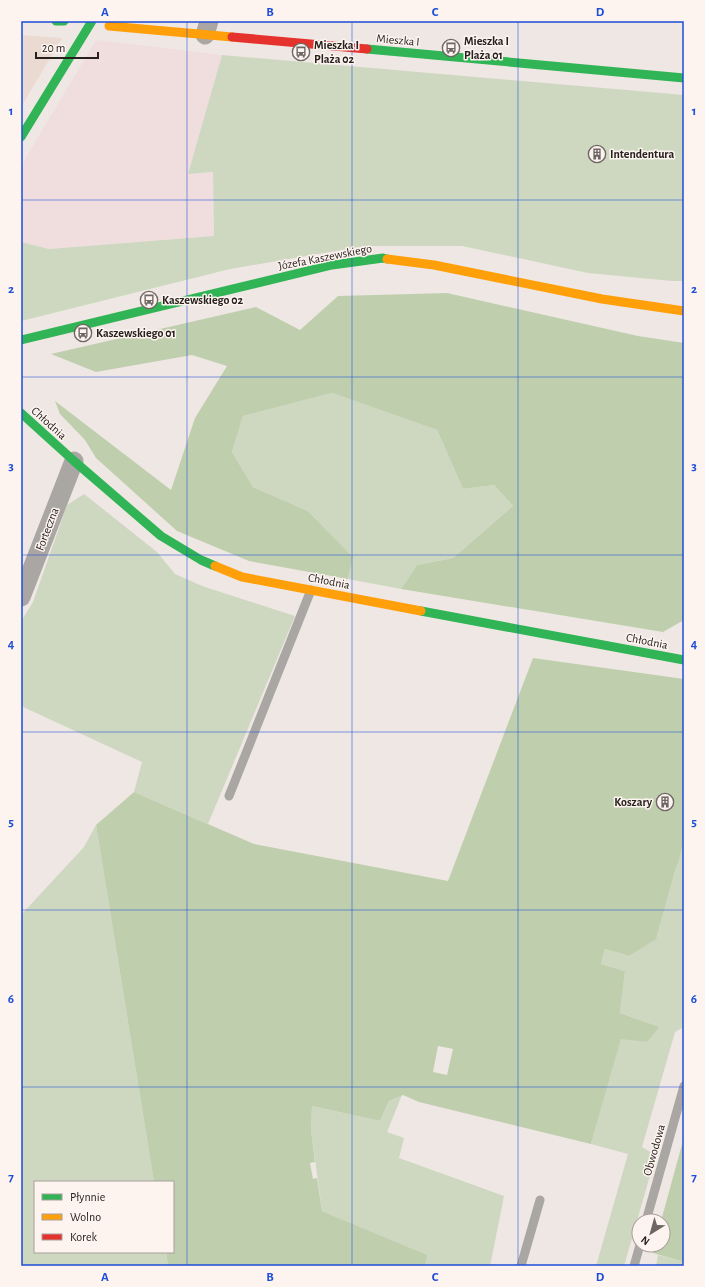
<svg xmlns="http://www.w3.org/2000/svg" width="705" height="1287" viewBox="0 0 705 1287" font-family="'Alegreya Sans',sans-serif">
	<style>
		.built { fill: #eadad2 }
		.industrial { fill: #f0dedf }
		.green { fill: #ced8c1 }
		.forest { fill: #bfcfae; fill-rule: evenodd }
		.lines { fill: none; stroke-linecap: round; stroke-linejoin: round }
		.lane { stroke: #a9a6a3; stroke-width: 9 }
		.street { stroke: #a9a6a3; stroke-width: 19 }
		.fast { stroke: #30b455; stroke-width: 9 }
		.slow { stroke: #ff9f0a; stroke-width: 9 }
		.jam { stroke: #e5322d; stroke-width: 9 }
		.fast-bridge { stroke: #30b455; stroke-width: 9 }
		.grid { fill: none; stroke: #1d4ed8; stroke-width: 1; stroke-opacity: 0.55 }
		.labels { text-anchor: middle; dominant-baseline: central; stroke-width: 3; stroke-linejoin: round; paint-order: stroke }
		.street-label { font-size: 12px; fill: #27211e; stroke: #fdf3ef }
		.poi-label { font-size: 12px; font-weight: bold; fill: #27211e; stroke: #fdf3ef; text-anchor: start }
		.neatline { fill: none; stroke: #1d4ed8; stroke-width: 1.5 }
		.grid-label { font-size: 13px; text-anchor: middle; font-weight: bold; fill: #1d4ed8 }
	</style>
	<rect width="100%" height="100%" fill="#efe7e3"/>
	<path class="built" d="M21 35 62 38 21 107Z"/>
	<path class="industrial" d="M96 40 222 55 189 174 213 172 214 236 49 249 21 242V166Z"/>
	<path class="green" d="M222 55 684 95V281H672L588 273 462 246H365L230 269 21 321V242L49 249 214 236 213 172 188 174Z
		M332 393 437 430 463 489 494 485 513 506 453 558 417 565 401 589 348 579 353 557 308 511 253 487 232 452 243 416Z
		M84 494 157 552 175 574 202 586 295 616 208 824 134 792 142 762 21 706V621L33 602 67 505Z
		M96 825 154 1182H35V1252H166L168 1266H21V915L84 847Z
		M684 840V1027L675 1032 642 1147 652 1153 655 1158 624 1266H596L628 1154 591 1144 621 1038 647 1042 660 1027 620 1013 625 971 601 964 605 949 629 956 657 935Z
		M402 1095 387 1132 404 1138 399 1158 504 1196 490 1266H425L426 1255 322 1211 311 1130 312 1106 380 1121 389 1101Z
		M658 1255 684 1262V1266H656Z"/>
	<path class="forest" d="M447 293 638 336 684 343V620L663 632 401 589 417 565 453 558 513 506 494 485 463 489 437 430 332 393 243 416 232 452 253 487 308 511 353 557 348 579 249 561 177 531 96 458 85 440 60 414 55 401 171 490 195 418 227 366 192 355 96 372 51 354 256 307 300 330 338 296Z
		M533 658 684 679V840L678 863 676 868 656 939 629 956 605 949 601 964 625 971 620 1013 660 1027 647 1042 621 1039 591 1144 419 1102 403 1095 389 1101 380 1121 312 1106 311 1130 315 1162 310 1163 313 1179 317 1178 322 1211 427 1255 425 1266H168L166 1252H173V1182H154L96 825 134 792 254 844 448 881ZM438 1046 453 1049 447 1075 433 1072Z
		M684 1137V1262L653 1253 655 1245H663V1221H661Z"/>
	<g class="lines">
		<path class="lane" d="M229 796 311 590
			M646 1221 684 1086
			M521 1266 540 1200
			M634 1266 640 1245"/>
		<path class="street" d="M205 35 209 21
			M21 597 74 461"/>
		<path class="fast" d="M56 21H64
			M367 49 684 78
			M21 340 332 265 383 258 387 259
			M21 413 74 461 161 536 201 560 215 566
			M421 611 684 660"/>
		<path class="slow" d="M109 26 232 37
			M387 259 434 265 602 299 684 311
			M215 566 242 577 421 611"/>
		<path class="jam" d="M232 37 367 49"/>
		<path class="fast-bridge" d="M21 137 92 21"/>
	</g>
	<path class="grid" d="M187 21V1266M352 21V1266M518 21V1266M21 200H684M21 377H684M21 555H684M21 732H684M21 910H684M21 1087H684"/>
	<defs>
		<symbol id="bus-ring" viewBox="-11 -11 22 22"><circle r="9.5" fill="#fdf3ef" stroke="#6d6663" stroke-width="1.5"/><path d="M-5-6H5V4H4V6H2V4H-2V6H-4V4H-5ZM-3.5-4V0h7V-4ZM-3.5 1.2v1.5H-2V1.2ZM2 1.2v1.5H3.5V1.2Z" fill="#6d6663"/></symbol>
		<symbol id="building-ring" viewBox="-11 -11 22 22"><circle r="9.5" fill="#fdf3ef" stroke="#6d6663" stroke-width="1.5"/><path d="M-4-6H4V6H1V3H-1V6H-4ZM-2.5-4.3h1.7v1.8h-1.7ZM.8-4.3h1.7v1.8H.8ZM-2.5-1h1.7V.8h-1.7ZM.8-1h1.7V.8H.8Z" fill="#6d6663"/></symbol>
	</defs>
	<g fill-rule="evenodd">
		<use href="#bus-ring" x="441" y="38" width="20" height="20"/>
		<use href="#bus-ring" x="291" y="42" width="20" height="20"/>
		<use href="#building-ring" x="587" y="144" width="20" height="20"/>
		<use href="#bus-ring" x="139" y="290" width="20" height="20"/>
		<use href="#bus-ring" x="73" y="323" width="20" height="20"/>
		<use href="#building-ring" x="655" y="792" width="20" height="20"/>
	</g>
	<g class="labels">
		<g class="street-label">
			<text transform="translate(398 40) rotate(5)">Mieszka I</text>
			<text transform="translate(325 257) rotate(-11)">Józefa Kaszewskiego</text>
			<text transform="translate(49 423) rotate(42)">Chłodnia</text>
			<text transform="translate(47 529) rotate(-69)">Forteczna</text>
			<text transform="translate(329 581) rotate(11)">Chłodnia</text>
			<text transform="translate(647 641) rotate(11)">Chłodnia</text>
			<text transform="translate(654 1150) rotate(-74)">Obwodowa</text>
		</g>
		<g class="poi-label">
			<text x="464" y="41">Mieszka I<tspan x="464" dy="14">Plaża 01</tspan></text>
			<text x="314" y="45">Mieszka I<tspan x="314" dy="14">Plaża 02</tspan></text>
			<text x="610" y="154">Intendentura</text>
			<text x="162" y="300">Kaszewskiego 02</text>
			<text x="96" y="333">Kaszewskiego 01</text>
			<text x="652" y="802" text-anchor="end">Koszary</text>
		</g>
	</g>
	<rect width="705" height="1287" fill="none" stroke="#fdf3ef" stroke-width="44"/>
	<rect x="34" y="1181" width="140" height="72" fill="#fdf3ef" stroke="#a79f9b"/>
	<rect x="42" y="1194" width="20" height="6" fill="#30b455" stroke="#a79f9b"/>
	<text x="70" y="1201" font-size="12" fill="#27211e">Płynnie</text>
	<rect x="42" y="1214" width="20" height="6" fill="#ff9f0a" stroke="#a79f9b"/>
	<text x="70" y="1221" font-size="12" fill="#27211e">Wolno</text>
	<rect x="42" y="1234" width="20" height="6" fill="#e5322d" stroke="#a79f9b"/>
	<text x="70" y="1241" font-size="12" fill="#27211e">Korek</text>
	<g transform="translate(651 1233) rotate(217)"><circle r="19" fill="#fdf3ef" stroke="#a79f9b"/>
	<path d="M0-3L7 15L0 10L-7 15Z" fill="#6d6663"/>
	<text y="-6" font-size="11" font-weight="bold" text-anchor="middle" fill="#27211e">N</text>
	</g>
	<path d="M36 52v6h62v-6" fill="none" stroke="#27211e" stroke-width="2"/>
	<text x="42" y="52" font-size="12" fill="#27211e" stroke="#fdf3ef" stroke-width="3" paint-order="stroke">20 m</text>
	<rect x="22" y="22" width="661" height="1243" class="neatline"/>
	<g class="grid-label">
		<text x="105" y="16">A</text>
		<text x="270" y="16">B</text>
		<text x="435" y="16">C</text>
		<text x="600" y="16">D</text>
		<text x="11" y="115">1</text>
		<text x="694" y="115">1</text>
		<text x="11" y="293">2</text>
		<text x="694" y="293">2</text>
		<text x="11" y="470">3</text>
		<text x="694" y="470">3</text>
		<text x="11" y="648">4</text>
		<text x="694" y="648">4</text>
		<text x="11" y="826">5</text>
		<text x="694" y="826">5</text>
		<text x="11" y="1003">6</text>
		<text x="694" y="1003">6</text>
		<text x="11" y="1181">7</text>
		<text x="694" y="1181">7</text>
		<text x="105" y="1281">A</text>
		<text x="270" y="1281">B</text>
		<text x="435" y="1281">C</text>
		<text x="600" y="1281">D</text>
	</g>
</svg>
